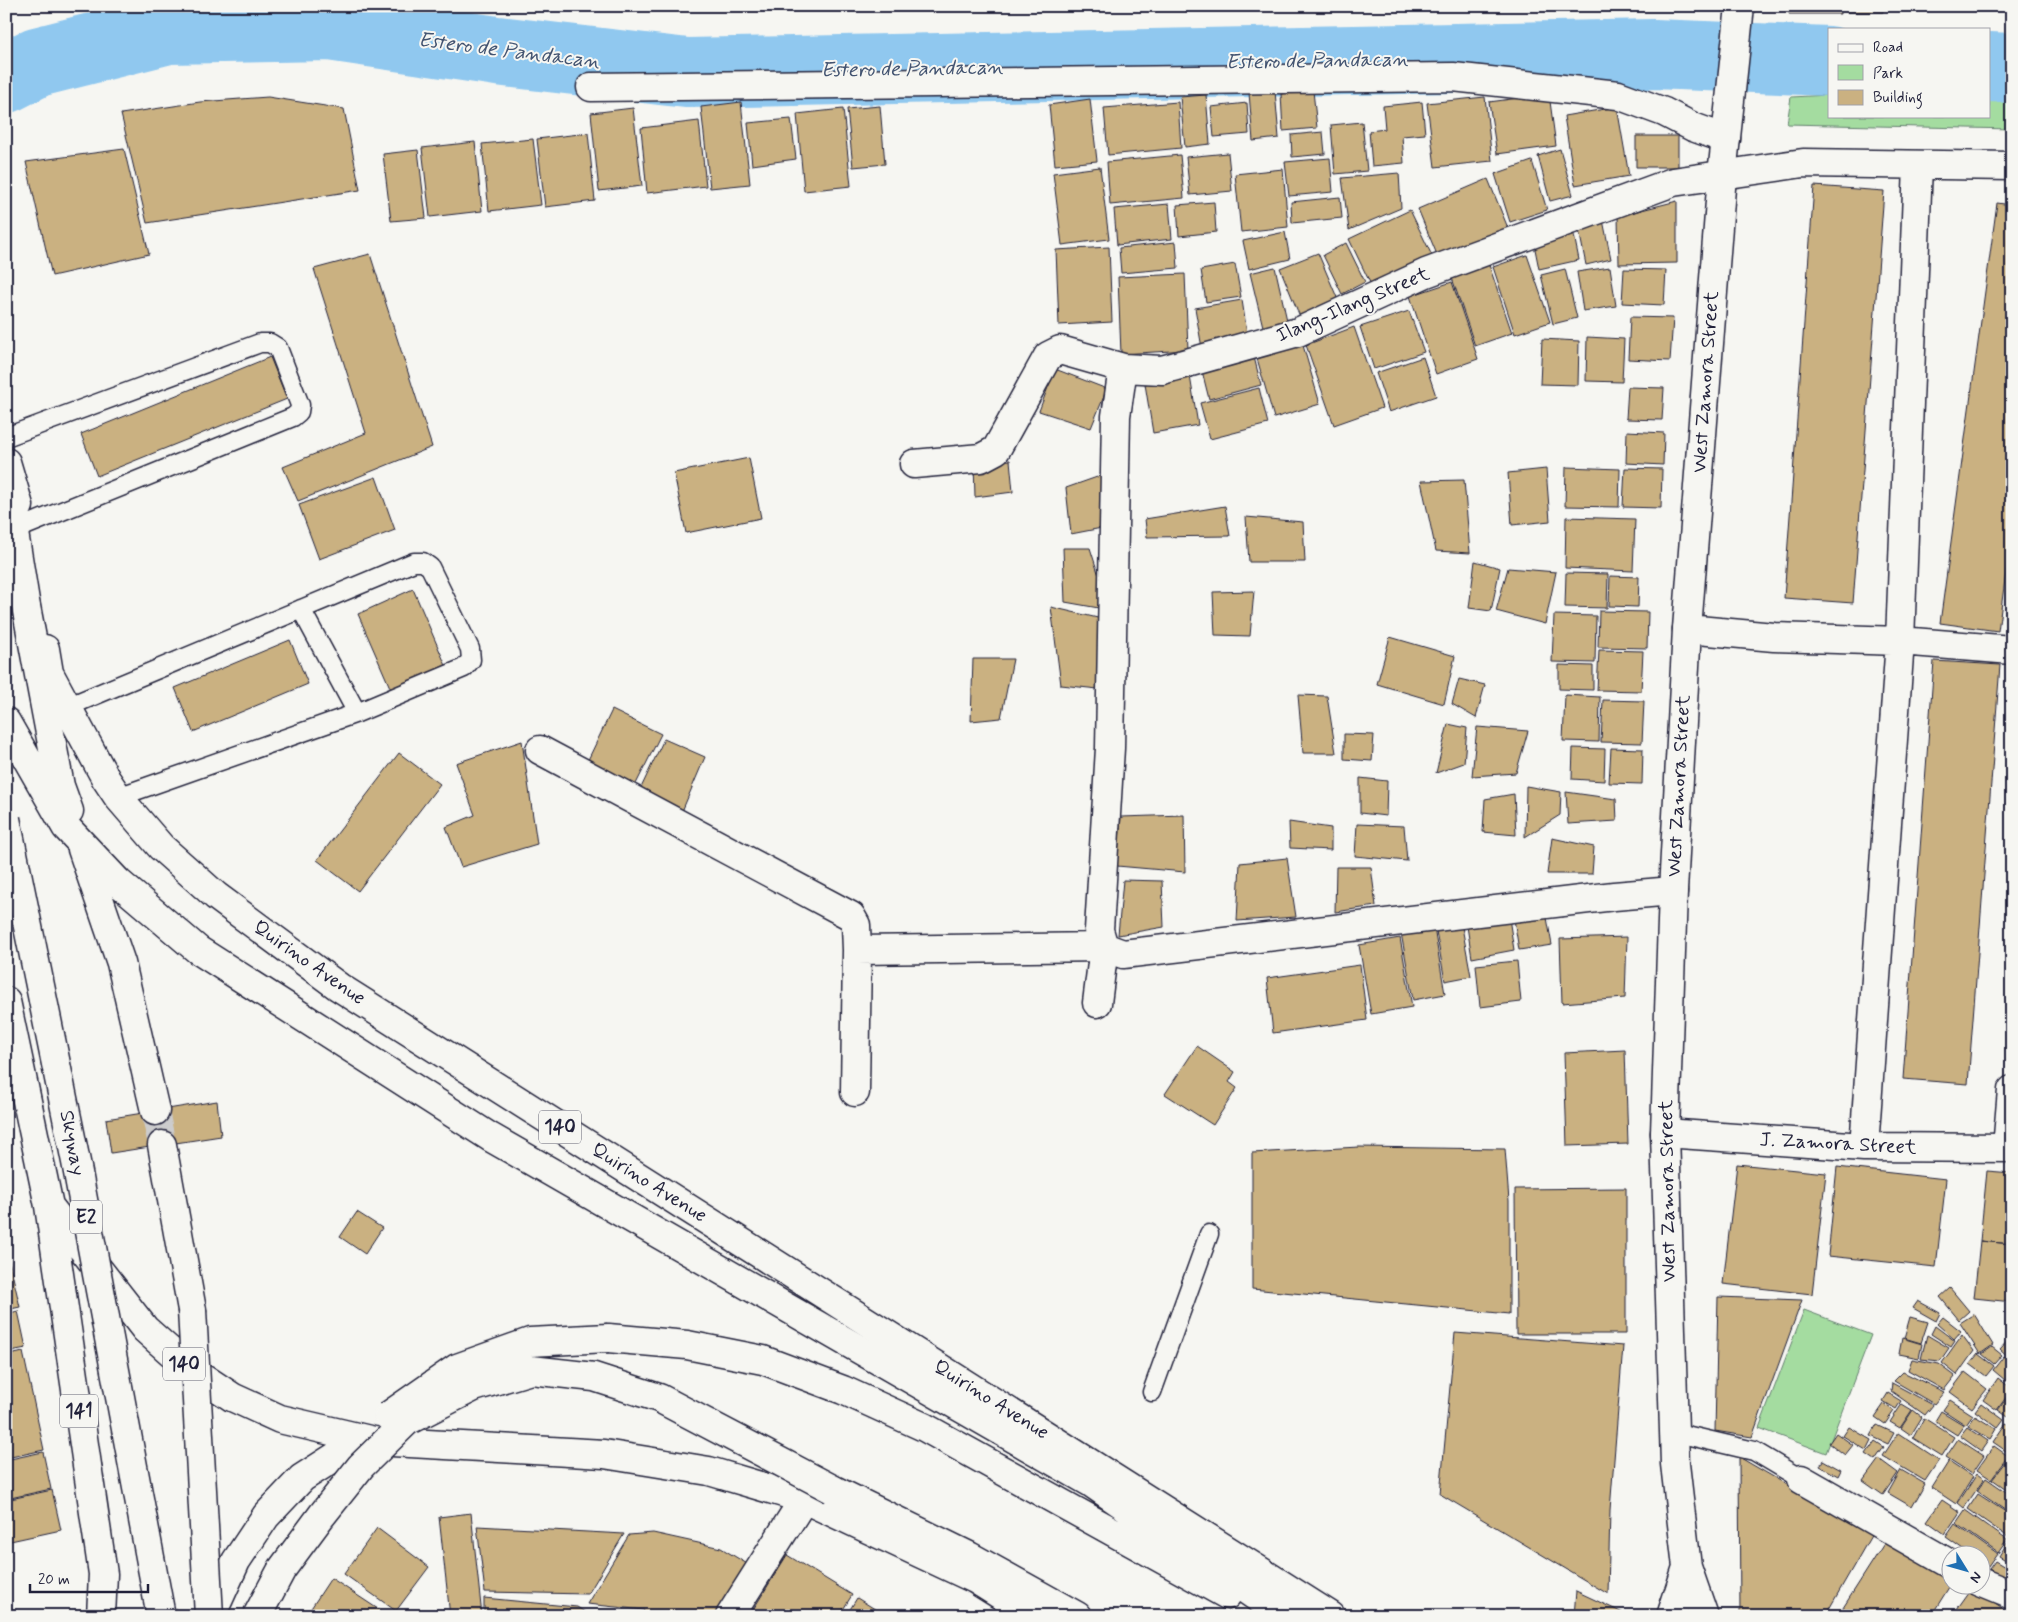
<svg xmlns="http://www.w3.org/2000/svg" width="2018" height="1622" viewBox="0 0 2018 1622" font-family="Mynerve,sans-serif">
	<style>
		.green { fill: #a4dca0; stroke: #637f6e }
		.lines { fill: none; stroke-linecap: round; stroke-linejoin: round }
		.river { stroke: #90c8ef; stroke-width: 70 }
		.building { fill: #cab181; stroke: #22223b }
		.highway-tunnel { stroke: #cccccd; stroke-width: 28; stroke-dasharray: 28 14; stroke-linecap: butt }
		.lane-casing { stroke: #22223b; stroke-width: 21 }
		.street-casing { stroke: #22223b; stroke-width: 31 }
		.secondary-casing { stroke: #22223b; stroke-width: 31 }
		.primary-casing { stroke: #22223b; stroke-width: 31 }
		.highway-casing { stroke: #22223b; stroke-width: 31 }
		.lane { stroke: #f6f6f2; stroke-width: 18 }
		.street { stroke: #f6f6f2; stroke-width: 28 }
		.secondary { stroke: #f6f6f2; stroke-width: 28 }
		.primary { stroke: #f6f6f2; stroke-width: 28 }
		.highway { stroke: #f6f6f2; stroke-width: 28 }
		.highway-bridge-casing { stroke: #22223b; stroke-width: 31; stroke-linecap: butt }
		.highway-bridge { stroke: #f6f6f2; stroke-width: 28 }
		.labels { text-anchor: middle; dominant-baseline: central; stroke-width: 4; stroke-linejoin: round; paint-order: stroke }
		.shield { fill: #f6f6f2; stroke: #626272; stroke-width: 1 }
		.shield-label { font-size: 19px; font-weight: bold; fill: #22223b }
		.street-label { font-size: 20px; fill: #22223b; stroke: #f6f6f2 }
		.water-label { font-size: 21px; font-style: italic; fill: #435471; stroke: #f6f6f2 }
	</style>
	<rect width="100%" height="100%" fill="#f6f6f2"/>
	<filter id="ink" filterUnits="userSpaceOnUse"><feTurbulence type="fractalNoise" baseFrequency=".02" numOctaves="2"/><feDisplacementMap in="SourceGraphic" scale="10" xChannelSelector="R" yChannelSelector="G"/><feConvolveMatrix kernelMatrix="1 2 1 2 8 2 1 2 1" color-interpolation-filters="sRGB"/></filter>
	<g filter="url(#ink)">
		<path class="green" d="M1829 95V116H1989V95L2012 97V129L1787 124 1791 97Z
			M1804 1310 1871 1335 1826 1453 1759 1428Z"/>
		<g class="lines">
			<path class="river" d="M1989 67 2012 68
				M6 78 37 62 168 29 328 26 497 51 687 73 1654 54 1829 61"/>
		</g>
		<path class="building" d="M1789 6H1840V14H1789Z
			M1846 6H1883V12H1846Z
			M1889 6H1920V9L1889 10Z
			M1275 91 1279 138 1253 141 1249 93Z
			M1313 91 1317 128 1283 131 1281 94Z
			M1549 94 1556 146 1497 154 1489 102Z
			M1206 95 1210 144 1185 147 1180 97Z
			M268 97 344 109 360 190 147 223 121 114 200 102Z
			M1485 97 1492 161 1435 167 1427 103Z
			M1090 99 1097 161 1055 165 1049 105Z
			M741 102 750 184 710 188 701 107Z
			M1178 102 1181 148 1108 155 1104 108Z
			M1422 102 1425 134 1402 136 1404 163 1372 166 1369 131 1385 129 1383 106Z
			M1247 103 1249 134 1214 137 1211 107Z
			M880 106 885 164 853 167 847 109Z
			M1617 107 1629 176 1575 185 1564 116Z
			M633 108 642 186 599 191 591 113Z
			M843 109 851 186 804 191 797 114Z
			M791 119 796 159 752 165 748 123Z
			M699 121 706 186 647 193 641 128Z
			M1362 122 1367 171 1335 174 1331 125Z
			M1323 132 1325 154 1292 157 1291 135Z
			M588 133 595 201 545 207 537 139Z
			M1636 136H1678V167H1636Z
			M533 139 541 205 489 211 482 144Z
			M475 142 482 211 430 217 422 148Z
			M124 149 149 254 52 276 26 162Z
			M1560 149 1573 195 1550 201 1538 156Z
			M418 150 426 218 391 221 383 154Z
			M1228 153 1232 191 1190 195 1186 157Z
			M1180 155 1184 198 1110 205 1107 162Z
			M1330 158 1333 192 1289 196 1285 162Z
			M1532 161 1547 210 1510 222 1495 174Z
			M1100 167 1109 239 1062 245 1053 173Z
			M1283 169 1288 227 1241 232 1235 174Z
			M1399 173 1401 208 1349 230 1342 178Z
			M1488 179 1508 228 1438 257 1418 209Z
			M1814 186 1884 191 1853 603 1784 598Z
			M1340 197 1342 218 1292 223 1291 202Z
			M1677 201V263L1619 264 1618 216Z
			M1214 202 1216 232 1179 236 1177 205Z
			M1997 203 2012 205V528L1998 631 1940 623Z
			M1169 204 1172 239 1117 245 1114 209Z
			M1410 210 1435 262 1374 291 1349 239Z
			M1603 220 1611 259 1586 265 1578 225Z
			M1573 230 1579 260 1539 269 1533 239Z
			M1285 232 1290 259 1249 269 1243 241Z
			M1176 242 1178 268 1121 273 1119 248Z
			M1346 243 1365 282 1342 294 1323 255Z
			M1109 247 1112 322 1059 325 1056 250Z
			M1318 253 1341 307 1303 324 1280 268Z
			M370 254 432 447 298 501 283 467 366 433 314 269Z
			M1527 255 1550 322 1515 334 1493 267Z
			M1488 262 1512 333 1475 346 1451 275Z
			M1235 264 1241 297 1206 302 1201 270Z
			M1275 267 1288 325 1264 331 1250 273Z
			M1610 267 1616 306 1583 311 1577 272Z
			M1565 269 1577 318 1553 324 1541 275Z
			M1624 269 1666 270 1664 305 1622 303Z
			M1185 274 1188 350 1121 354 1118 277Z
			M1452 282 1478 359 1436 374 1410 296Z
			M1242 300 1248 340 1202 348 1195 308Z
			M1409 311 1424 352 1374 369 1360 327Z
			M1630 317 1673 318 1670 361 1628 359Z
			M1354 327 1382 408 1334 425 1306 345Z
			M1587 337 1624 339 1622 382 1586 381Z
			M1542 339 1579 341 1578 385 1540 384Z
			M1302 342 1320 404 1274 418 1256 355Z
			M1253 353 1261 385 1209 399 1201 367Z
			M270 357 287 399 97 476 81 434Z
			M1423 357 1436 396 1389 412 1376 373Z
			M1055 369 1107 389 1091 428 1039 411Z
			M1190 376 1198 425 1153 433 1145 384Z
			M1628 387 1664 388 1662 420 1626 419Z
			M1259 388 1268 424 1210 439 1200 403Z
			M1627 431 1664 433 1663 465 1626 463Z
			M749 458 761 518 686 533 674 473Z
			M1010 460 1013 492 975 497 974 463Z
			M1566 467 1620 469 1619 507 1565 506Z
			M1625 468 1662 469 1661 508 1623 507Z
			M1546 469 1550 521 1512 525 1508 473Z
			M1100 476 1112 526 1071 534 1066 488Z
			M376 477 395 530 319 559 299 505Z
			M1464 480 1470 553 1436 551 1421 481Z
			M1225 506 1230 536 1147 537 1145 519Z
			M1246 517 1303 522 1305 562H1249Z
			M1566 517 1635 519 1633 571 1565 568Z
			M1063 548H1090L1110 610 1065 602Z
			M1475 561 1500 568 1491 611 1469 608Z
			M1508 568 1556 572 1545 624 1496 611Z
			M1566 573 1608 574 1607 608 1565 607Z
			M1610 576 1639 577 1638 607 1609 606Z
			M413 589 447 668 392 692 358 614Z
			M1254 591 1250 636 1215 635 1213 592Z
			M1051 607 1102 619 1098 689 1061 685Z
			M1599 611 1648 612 1647 648 1598 647Z
			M1554 615 1596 616 1595 663 1552 662Z
			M1390 637 1455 656 1444 704 1377 684Z
			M290 640 308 684 193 732 175 688Z
			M1599 650 1643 651 1641 691 1597 690Z
			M973 659H1013L1001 718 971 721Z
			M1934 661 2000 665 1968 1084 1903 1079Z
			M1559 665 1593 666V690L1559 689Z
			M1459 679 1485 685 1476 718 1452 704Z
			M1298 695 1327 696 1336 753H1303Z
			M1565 695 1600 697 1599 742 1563 741Z
			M1603 700 1644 701 1642 743 1601 742Z
			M612 710 661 734 635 786 587 762Z
			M1448 724 1467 728 1464 763 1436 773Z
			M1477 727 1528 731 1516 773 1472 776Z
			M1344 734 1374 735 1372 761 1344 759Z
			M664 739 705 757 680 816 640 790Z
			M522 741 537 844 461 867 446 827 475 815 456 763Z
			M1573 748 1605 749 1604 781 1572 779Z
			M1611 748 1643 749 1642 784 1609 783Z
			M399 753 440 784 358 891 317 860Z
			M1360 778 1387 781 1386 816 1360 813Z
			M1526 786 1561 792 1560 815 1525 837Z
			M1566 792 1616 799 1617 821 1568 824Z
			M1514 794 1516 835 1483 832 1485 799Z
			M1184 815 1185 872 1117 866 1121 817Z
			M1289 822 1331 828V850L1290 848Z
			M1357 824 1404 826 1407 861 1355 856Z
			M1552 838 1594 847 1592 874H1547Z
			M1287 858 1296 917 1237 921 1240 863Z
			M1336 867H1371L1376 906 1335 912Z
			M1123 880 1162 881 1164 927 1118 935Z
			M1545 907 1552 945 1519 950 1513 913Z
			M1508 912 1514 950 1472 958 1466 920Z
			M1460 916 1471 976 1445 981 1434 920Z
			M1433 922 1445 994 1413 1000 1400 927Z
			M1627 937 1625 998 1562 1003 1560 939Z
			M1400 938 1412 1007 1371 1014 1359 945Z
			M1517 961 1521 1002 1480 1007 1476 965Z
			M1360 965 1367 1020 1273 1033 1267 978Z
			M1197 1046 1235 1072 1229 1082 1237 1088 1213 1125 1165 1094Z
			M1625 1050 1628 1144 1567 1146 1564 1053Z
			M217 1101 221 1136 111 1153 106 1119Z
			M1359 1147 1505 1149 1509 1201V1314L1252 1289V1153Z
			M1737 1164 1826 1173 1812 1294 1723 1284Z
			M1837 1167 1946 1179 1936 1267 1828 1256Z
			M1987 1171 2012 1173V1244L1980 1241Z
			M1626 1188V1334H1516L1515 1189Z
			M357 1212 382 1228 365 1254 340 1237Z
			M1980 1241 2012 1244V1302L1974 1298Z
			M6 1247 20 1307 6 1310Z
			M1950 1288 1969 1311 1959 1320 1940 1297Z
			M1718 1297 1802 1300 1752 1437 1715 1431Z
			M1918 1301 1940 1313 1936 1321 1913 1308Z
			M18 1311 26 1348 6 1352V1314Z
			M1974 1314 1993 1345 1980 1354 1960 1323Z
			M1910 1317 1928 1322 1921 1343 1904 1338Z
			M1943 1317 1961 1331 1954 1339 1937 1324Z
			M1935 1326 1955 1341 1951 1347 1931 1334Z
			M1455 1333 1623 1346 1610 1510 1608 1594 1440 1494Z
			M1927 1335 1949 1348 1940 1361 1921 1359Z
			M1962 1335 1974 1351 1957 1375 1942 1363Z
			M2012 1336V1360L2000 1349Z
			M1902 1338 1922 1344 1919 1358 1899 1354Z
			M1992 1347 2002 1355 1994 1364 1982 1354Z
			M23 1352 44 1450 6 1458V1356Z
			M1978 1354 1994 1366 1986 1376 1970 1364Z
			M2004 1356 2012 1363V1386L1993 1370Z
			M1912 1359 1939 1364 1955 1376 1944 1390 1908 1370Z
			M1903 1372 1944 1392 1934 1404 1894 1381Z
			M1965 1372 1987 1389 1972 1408 1950 1392Z
			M1998 1378 2012 1389 1997 1410 1983 1400Z
			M1892 1383 1933 1405 1925 1415 1891 1391Z
			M2012 1391V1412L2008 1417 1998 1410Z
			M1888 1393 1901 1401 1896 1409 1883 1401Z
			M1950 1400 1973 1415 1966 1425 1943 1410Z
			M1981 1403 2004 1420 1998 1428 1975 1411Z
			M1884 1404 1894 1411 1885 1424 1875 1417Z
			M1902 1404 1912 1410 1900 1428 1890 1422Z
			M1913 1410 1922 1417 1911 1435 1901 1428Z
			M1941 1411 1964 1425 1957 1435 1935 1421Z
			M1975 1416 1996 1429 1990 1439 1968 1426Z
			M1924 1418 1954 1437 1942 1456 1913 1438Z
			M2006 1423 2012 1426V1455L1993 1442Z
			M1877 1425 1894 1433 1888 1444 1871 1436Z
			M1849 1427 1871 1440 1866 1450 1843 1436Z
			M1967 1427 1988 1441 1981 1451 1960 1436Z
			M1836 1433 1853 1445 1845 1455 1829 1443Z
			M1898 1433 1939 1460 1925 1481 1883 1456Z
			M1958 1439 1984 1456 1972 1474 1946 1457Z
			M1875 1441 1884 1447 1875 1460 1866 1454Z
			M1994 1446 2008 1456 1991 1479 1977 1470Z
			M43 1452 51 1489 6 1499V1460Z
			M1739 1457 1872 1534 1825 1616H1740Z
			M1879 1459 1898 1473 1883 1495 1863 1481Z
			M1823 1460 1841 1470 1838 1476 1820 1466Z
			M1949 1461 1973 1477 1956 1504 1932 1488Z
			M2005 1462 2012 1467V1493L1992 1479Z
			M1901 1470 1925 1484 1912 1507 1888 1493Z
			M1977 1474 1984 1479 1964 1508 1958 1503Z
			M1986 1478 2012 1496V1515L1977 1491Z
			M52 1490 61 1530 6 1542V1500Z
			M1978 1494 2012 1516 2011 1539 1968 1509Z
			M1942 1500 1960 1512 1945 1534 1927 1521Z
			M1965 1510 2007 1540 1998 1553 1956 1523Z
			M471 1513 482 1616H450L439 1517Z
			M1955 1524 1997 1554 1988 1567 1980 1562V1554H1970L1946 1537Z
			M477 1526 624 1534 588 1594 485 1592Z
			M377 1528 429 1567 396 1611 344 1574Z
			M653 1533 721 1548 749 1565 717 1616H641L644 1610 587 1604 629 1535Z
			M1887 1539 1950 1580 1951 1584 1931 1616H1848L1841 1611Z
			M2009 1540 2012 1542V1558L2009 1562 1999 1556Z
			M787 1555 852 1595 839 1616H749Z
			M1995 1561 2012 1571V1583L1989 1569Z
			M331 1578 381 1611 378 1616H306Z
			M1972 1588 2011 1615 2010 1616H1952Z
			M1576 1591 1625 1614V1616H1574Z
			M484 1598 577 1607 591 1616H484Z
			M857 1598 886 1616H846Z"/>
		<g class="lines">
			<path class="highway-tunnel" d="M155 1111 162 1145"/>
			<defs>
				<path id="lane" d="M6 437 260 343H270L278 348 300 405 299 412 293 417 25 526
					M301 609 357 713
					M67 707 414 562H423L430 567 470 649 471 660 464 668 357 713 118 797
					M1152 1392 1209 1234
					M1673 1432 1754 1451 1801 1479"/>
				<path id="street" d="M591 87 1453 77 1618 95 1664 112 1693 127 1726 139
					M914 464 981 458 996 450 1048 356 1060 350 1123 368 1162 370 1298 332 1426 273 1673 182 1803 163 2012 166
					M1687 629 1774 637 1900 641 2012 650
					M540 750 851 916 856 925 857 950 855 1092
					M857 950 1104 947 1123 954 1614 896 1673 891
					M1097 1003 1104 947 1099 930 1110 748 1116 416 1123 368
					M1665 1133 1864 1147 2012 1148
					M1864 1147 1900 641 1918 165
					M2007 1148 2012 1090
					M1801 1479 1950 1564
					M1980 1582 2012 1595
					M730 1616 804 1499"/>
				<path id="secondary" d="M1671 1616 1687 1567
					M1704 1616 1687 1567 1675 1464 1665 1133 1673 891 1687 629 1722 175 1740 6"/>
				<path id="primary" d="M6 462 19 506
					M45 649 49 673 106 779 118 797 161 847 216 896 339 987 1331 1616
					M6 1001 49 1206 103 1574 101 1616
					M49 1206 145 1329 190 1369 232 1397 280 1419 374 1441 604 1454 709 1471 804 1499 975 1579 1034 1616
					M211 1616 236 1561 266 1516 302 1478 341 1453 374 1441"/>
				<path id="highway" d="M6 483 25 601 60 786 69 811
					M6 722 66 827 118 882 198 950 490 1137 1090 1482 1284 1616
					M82 849 121 963 155 1111
					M162 1145 192 1310
					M608 1338 687 1345 763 1360 843 1390 924 1427 1227 1595
					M832 1489 969 1556 1077 1616"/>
			</defs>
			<use href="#lane" class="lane-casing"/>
			<use href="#street" class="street-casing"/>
			<use href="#secondary" class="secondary-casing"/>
			<use href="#primary" class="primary-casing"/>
			<use href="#highway" class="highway-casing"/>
			<use href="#lane" class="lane"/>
			<use href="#street" class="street"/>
			<use href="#secondary" class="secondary"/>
			<use href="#primary" class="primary"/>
			<use href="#highway" class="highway"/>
			<defs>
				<path id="highway-bridge" d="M6 819 76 1162 161 1616
					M192 1310 209 1616
					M388 1416 457 1368 530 1342 608 1338
					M257 1616 282 1569 322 1515 361 1466 407 1421 474 1387 531 1370 594 1377 659 1398 832 1489"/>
			</defs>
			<use href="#highway-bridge" class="highway-bridge-casing"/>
			<use href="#highway-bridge" class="highway-bridge"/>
		</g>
	</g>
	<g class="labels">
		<g class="shield">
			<rect x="539" y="1110.5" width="42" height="33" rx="4"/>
			<rect x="70" y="1200.5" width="32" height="33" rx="4"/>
			<rect x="163" y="1347.5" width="42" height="33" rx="4"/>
			<rect x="60" y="1394.5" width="38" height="33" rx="4"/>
		</g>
		<g class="shield-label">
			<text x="560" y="1127">140</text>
			<text x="86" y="1217">E2</text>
			<text x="184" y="1364">140</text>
			<text x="79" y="1411">141</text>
		</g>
		<g class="street-label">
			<text transform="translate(1353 305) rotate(-23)">Ilang-Ilang Street</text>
			<text transform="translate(1706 382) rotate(-86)">West Zamora Street</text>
			<text transform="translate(1679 786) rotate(-87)">West Zamora Street</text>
			<text transform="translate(309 963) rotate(35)">Quirino Avenue</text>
			<text transform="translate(72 1143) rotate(79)">Skyway</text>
			<text transform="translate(1838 1144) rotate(3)">J. Zamora Street</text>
			<text transform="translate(649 1183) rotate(32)">Quirino Avenue</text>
			<text transform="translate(1668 1191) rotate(-91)">West Zamora Street</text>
			<text transform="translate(991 1400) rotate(32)">Quirino Avenue</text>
		</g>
		<g class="water-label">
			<text transform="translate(509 51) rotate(7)">Estero de Pandacan</text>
			<text transform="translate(1317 61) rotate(-1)">Estero de Pandacan</text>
			<text transform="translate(912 69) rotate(-1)">Estero de Pandacan</text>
		</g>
	</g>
	<rect width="2018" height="1622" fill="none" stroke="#f6f6f2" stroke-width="25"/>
	<rect x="12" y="12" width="1993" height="1597" fill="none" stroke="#22223b" stroke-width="2" filter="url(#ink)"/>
	<rect x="1828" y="28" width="162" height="90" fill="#f6f6f2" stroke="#a1a1a9"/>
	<rect x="1838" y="44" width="25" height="8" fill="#f6f6f2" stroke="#a1a1a9"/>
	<text x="1873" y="52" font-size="15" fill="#22223b">Road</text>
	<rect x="1838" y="65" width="25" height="15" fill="#a4dca0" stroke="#a1a1a9"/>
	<text x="1873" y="78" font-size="15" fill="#22223b">Park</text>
	<rect x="1838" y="90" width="25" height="15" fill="#cab181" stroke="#a1a1a9"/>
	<text x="1873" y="102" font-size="15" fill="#22223b">Building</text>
	<g transform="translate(1966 1570) rotate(127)"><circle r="24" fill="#f6f6f2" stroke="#a1a1a9"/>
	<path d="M0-4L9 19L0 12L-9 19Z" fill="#1f6fb2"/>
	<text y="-8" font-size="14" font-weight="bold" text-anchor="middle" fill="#22223b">N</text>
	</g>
	<path d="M30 1584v8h118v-8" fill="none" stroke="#22223b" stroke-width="2.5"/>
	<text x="38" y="1584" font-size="15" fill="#22223b" stroke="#f6f6f2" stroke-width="4" paint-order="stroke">20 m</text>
</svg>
